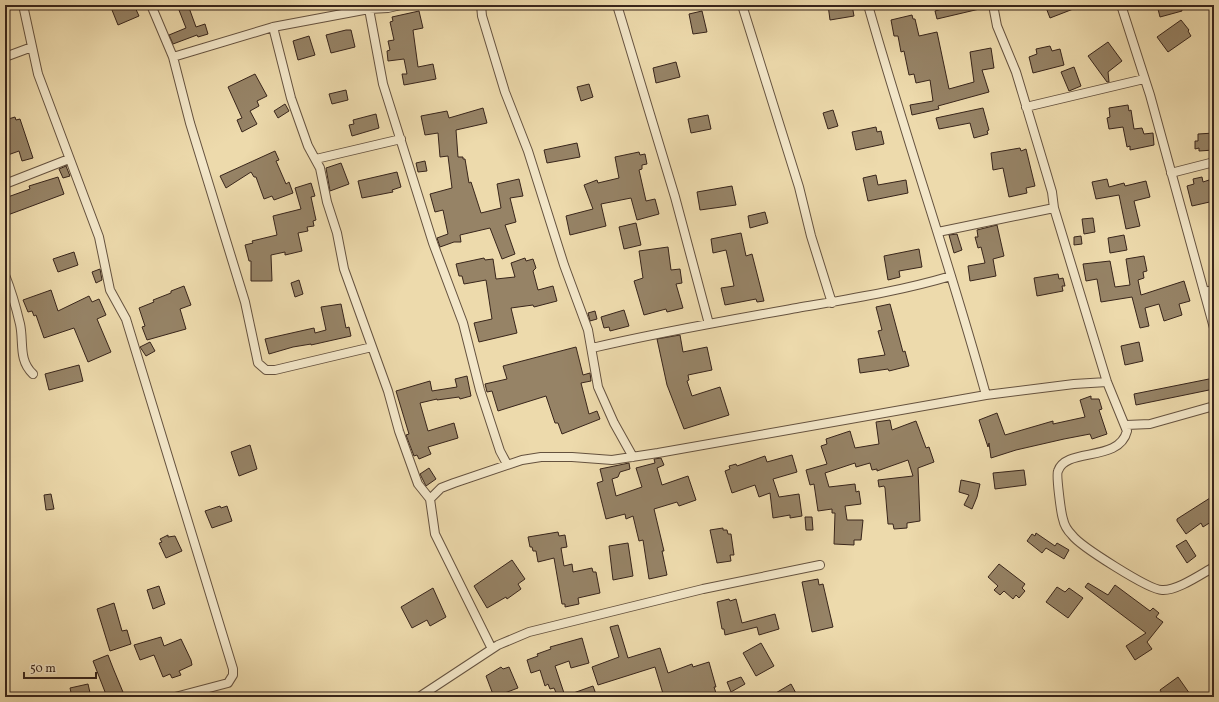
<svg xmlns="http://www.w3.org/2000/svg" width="1219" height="702" viewBox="0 0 1219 702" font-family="Vollkorn,serif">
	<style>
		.building { fill: #968366; stroke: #38251b }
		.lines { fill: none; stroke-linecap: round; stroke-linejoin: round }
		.minor-casing { stroke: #65523f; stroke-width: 10 }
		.minor { stroke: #f3e7c9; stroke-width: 8 }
	</style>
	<rect width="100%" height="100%" fill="#eddaac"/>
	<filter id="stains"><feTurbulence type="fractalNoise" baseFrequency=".005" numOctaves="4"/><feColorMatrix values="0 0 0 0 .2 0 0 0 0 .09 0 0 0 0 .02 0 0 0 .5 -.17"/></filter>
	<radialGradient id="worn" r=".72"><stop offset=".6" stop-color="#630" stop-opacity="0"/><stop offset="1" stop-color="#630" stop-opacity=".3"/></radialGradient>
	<path class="building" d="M110 5H134L139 16 118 25Z
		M177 5H188L196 27 205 24 208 34 198 37 197 35 173 44 169 35 186 28Z
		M828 5H852L854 16 830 20Z
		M941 5H988V7L937 19 935 11 942 9Z
		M1045 5H1081V6L1050 18Z
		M1157 5H1181L1182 11 1160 17Z
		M419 11 423 28 413 30 418 67 433 64 436 79 404 85 402 74H407L404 59 388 61 387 51 390 50 388 41 394 40 390 22 393 21 392 17Z
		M702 11 707 32 693 34 689 14Z
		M912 15 913 19H915L919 36 937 32 949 89 974 82 970 52 991 48 994 68 982 70 989 92 938 106 939 109 912 115 910 105 933 101 930 80 916 83 914 74 909 75 904 51 901 52 898 36H894L891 20Z
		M1181 20 1189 30 1188 31 1191 36 1168 52 1157 37Z
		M346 30H351L355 47 331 53 326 35Z
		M309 36 315 55 298 60 293 41Z
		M1108 42 1122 61 1108 72 1109 82H1107L1088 56Z
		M1050 46 1052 51 1060 49 1064 65 1033 73 1029 57 1037 54 1036 49Z
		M676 62 680 77 656 83 653 68Z
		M1074 67 1081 86 1069 91 1061 72Z
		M255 74 267 96 257 101 259 106 250 111 257 124 242 132 237 120 242 118 228 87Z
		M589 84 593 97 581 101 577 87Z
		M346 90 348 100 332 104 329 94Z
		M285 104 289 111 278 118 274 111Z
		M1128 105 1129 111 1131 110 1134 129 1142 128 1144 134 1153 133 1154 145 1130 150V146L1127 147 1123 127 1109 129 1107 118 1110 117 1109 108Z
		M483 108 487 123 456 130 458 157H463V159H465L469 183 471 182 481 213 501 208 497 184 519 179 523 196 510 198 516 222 505 225 515 254 502 259 490 228 460 235 461 242H454L440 247 437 238 448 234 443 210 435 212 430 194 452 188 448 156 440 157 438 133 425 135 421 116 447 111 449 118Z
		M983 108 989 130 987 131 988 134 974 138 970 123 939 129 936 118Z
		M833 110 838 126 828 129 823 113Z
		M376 114 379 128 352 136 349 125 354 124 353 120Z
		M708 115 711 129 691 133 688 119Z
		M15 117 16 120 20 119 33 158 22 161 19 151 5 156V120Z
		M876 127 877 132 881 131 884 144 856 150 852 132Z
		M1214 133V150L1199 151V148L1195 149V141H1198V134Z
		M577 143 580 157 547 163 544 150Z
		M1020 148 1021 151 1026 149 1035 186 1026 188 1027 193 1009 197 1003 168 993 170 991 153Z
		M275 151 279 160 276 161 286 184 289 182 293 193 274 200 272 196 264 199 256 177H254L251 172 226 188 220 176Z
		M639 152 640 155 645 154 647 164 642 165V169L639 170 646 201 655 199 659 214 637 220 631 198 601 204 606 226 570 235 566 216 593 209 584 185 597 180 598 183 619 178 615 157Z
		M425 161 427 171 418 172 416 163Z
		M341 163 349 184 330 191 326 168Z
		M66 166 70 176 63 178 59 169Z
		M397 172 401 187 392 190 393 192 362 198 358 181Z
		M876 175 878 185 906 180 908 193 868 201 863 178Z
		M58 177 64 194 5 216V198L30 189 29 186Z
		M1202 177 1203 182 1209 180 1214 201 1192 206 1187 186 1194 184 1193 179Z
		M1107 179 1109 187 1124 183 1125 186 1146 181 1150 197 1134 201 1140 226 1126 229 1119 195 1096 199 1092 182Z
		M311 183 315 196 311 197 316 220 313 221 314 226 307 227 308 231 298 233 302 251 285 255V252L271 255 272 281H251V261H249L245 245 253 243 252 241 277 235 273 216 301 209 295 188Z
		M732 186 736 205 700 210 697 192Z
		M765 212 768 223 750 228 748 216Z
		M1093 218 1095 232 1084 234 1082 219Z
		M636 223 641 245 624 249 619 227Z
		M997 225 1004 256 993 259 996 276 970 281 968 266 985 263 981 247 978 248 975 237H978L977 230Z
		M741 233 746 256 752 254 764 301 757 302 756 299 725 305 721 288 734 286 726 250 713 253 711 239Z
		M957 234 962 250 954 253 949 235Z
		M1124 235 1127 250 1110 253 1108 238Z
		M1081 236 1082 244 1074 245V237Z
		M668 247 671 270 680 269 682 283 676 284 683 308 667 312 666 309 644 315 634 281 643 278 639 251Z
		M919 249 922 267 899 271 900 277 888 280 884 256Z
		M74 252 78 265 58 272 53 259Z
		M1144 256 1147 271 1143 272 1144 278 1138 280 1141 295 1184 281 1190 301 1179 304 1182 315 1164 321 1159 304 1145 308 1149 326 1140 328 1132 297 1101 302 1097 279 1086 281 1083 264 1110 261 1115 287 1130 285 1126 259Z
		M484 258 485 260 493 259 496 279 515 277 511 263 525 258 526 261 533 259 536 268 533 271 538 290 553 286 557 301 534 307 533 305 511 308 517 333 479 342 474 323 492 319 486 280 464 284 462 276H459L456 264Z
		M100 269 102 280 96 283 92 272Z
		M1058 274 1059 279 1063 278 1065 286H1062L1063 291 1037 296 1034 278Z
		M299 280 303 294 295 297 291 283Z
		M184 286 191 305 180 309 186 329 147 340 142 327 145 326 139 308 154 302 153 300 171 293V291Z
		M51 290 58 311 89 296 92 302 99 299 106 315 97 319 111 352 88 362 74 328 44 338 36 315 34 316 32 311 28 312 23 300Z
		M341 304 346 328 349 327 351 336 311 345V344L293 347 269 354 265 339 314 328 315 333 326 330 321 307Z
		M890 304 903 352 905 351 909 366 889 371 888 369 860 373 858 359 885 355 878 331 882 330 876 307Z
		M624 310 629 326 610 331 609 327 604 328 601 317Z
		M595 311 597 319 590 321 588 313Z
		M680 335 683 352 707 347 712 370 688 375 689 380 687 381 692 396 720 387 729 415 684 429 667 385 657 339Z
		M150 342 155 351 146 356 140 347Z
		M1139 342 1143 361 1125 365 1121 346Z
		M576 347 583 375 590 373 591 381 581 383 589 414 597 411 600 419 562 434 558 423H555L546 396 498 411 492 391 487 392 485 384 507 379 503 366Z
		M79 365 83 381 49 390 45 374Z
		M467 376 471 396 460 399 459 397 437 400V399L420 403 428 431 454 423 458 438 428 447 431 454 419 459 417 455 414 456 406 435 409 434 396 391 430 381 432 391 457 387 455 379Z
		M1214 378V389L1136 405 1134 394Z
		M1091 396V399H1099L1102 409 1099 410 1107 434 1092 439 1090 434 1064 439 1016 450 991 458 989 443 988 447 979 420 997 413 1005 435 1053 421V424L1085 417 1080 400Z
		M890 420 892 430 916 421 926 448 929 447 934 462 918 468 920 521 907 523V528L894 529 893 524H888L885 488 884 486 879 487 878 480 913 476 908 460 877 471V469L872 470 870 463 856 467 855 463 825 473 829 487 855 484 856 492 859 491 861 504 845 506 847 520H863L861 540H854V545L834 544 835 513H832V509L818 511 814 484 810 485 806 470 827 464 821 446 827 444 826 439 850 431 855 448 879 444 876 422Z
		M250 445 257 469 239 476 231 452Z
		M792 455 797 472 773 479 779 497 799 494 802 516 790 518V515L773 518 770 493 759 497 755 485 732 493 725 471 730 469 729 466 736 464 737 466 765 456 767 462Z
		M661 458 664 465 657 468 662 485 688 476 696 500 679 506 677 502 654 509 664 551H662L667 575 649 579 643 540 639 541 633 516 626 519 625 514 606 519 597 483 603 481 600 469 629 463 630 469 620 472 618 477 612 479 616 496 642 487 636 468 655 463 654 459Z
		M429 468 436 479 426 486 420 474Z
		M1024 470 1026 485 995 489 993 473Z
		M961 480 980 484 977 497 972 509 964 505 969 495 959 492Z
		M51 494 54 509 46 510 44 495Z
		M1210 498 1214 505V520L1203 527 1201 523 1186 534 1177 521V519Z
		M220 506 221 508 227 506 232 521 212 528 205 511Z
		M805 517H812L813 530H806Z
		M723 528V530H727L728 534H731L734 555H730L731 561 717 563 710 530Z
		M558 532 559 536 565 535 567 547 561 548 564 566 572 564 573 572 592 568 593 572H596L600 593 578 598 579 604 565 607V604H562L554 558 538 562 536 551H533L532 547H530L528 537Z
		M1036 533 1055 546 1057 543 1069 550 1064 559 1046 548 1042 553 1027 541 1032 534 1035 536Z
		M168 535V537L175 536 182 551 166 558 159 543 162 542 160 539Z
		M1186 540 1196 556 1187 563 1176 546Z
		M628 543 633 576 613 580 609 546Z
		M512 560 525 579 518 584 521 589 507 599 506 597 487 608 474 586Z
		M999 564 1025 584 1022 588 1025 591 1019 598 1016 595 1013 599 1004 591 1000 595 994 590 998 586 988 577Z
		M818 579 819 585 823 584 833 627 812 632 802 582Z
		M1088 583 1108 595 1115 585 1150 611 1153 608 1159 613 1156 617 1163 622 1147 642 1152 649 1135 660 1126 646 1146 633 1085 587Z
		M159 586 165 604 153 609 147 590Z
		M1057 587 1065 592 1069 588 1083 598 1068 618 1046 602Z
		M433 588 446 617 430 626 427 620 412 628 401 607Z
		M729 599 730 601 736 599 742 623 775 614 779 629 759 635 757 627 725 635 724 629H722L717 602Z
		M114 603 122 631 127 630 131 644 110 651 97 609Z
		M618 625 628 658 660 648 668 673 692 664 693 667 709 662 716 687H714L716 693 703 697H690L689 693 676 697H664L655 667 598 685 592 667 619 657 610 627Z
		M161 637 164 646 181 639 191 660 192 665 179 671 181 675 172 678 170 674 163 677 154 655 140 660 134 645Z
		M582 638 589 663 571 668 569 661 555 666 565 696 593 686 597 697H558L554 688 550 689 548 684 545 686 540 670 531 673 527 660 538 656 537 654 551 649 550 647Z
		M761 643 774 666 756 676 743 653Z
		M108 655 113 668 125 697H107L93 661Z
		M501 667 503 669 509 667 518 688 494 697 486 676Z
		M741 677 745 684 731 692 727 682Z
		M1178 677 1192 697H1164L1160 690Z
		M88 684 91 697H72L70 688Z
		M791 684 798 697H769Z"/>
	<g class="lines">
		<defs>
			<path id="minor" d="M23 5 38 74 99 237 110 290 126 319 233 669V675L228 683 175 697
				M151 5 173 57 190 123 245 302 258 363 266 370H275L372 347
				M481 5 482 16 505 92 528 151 564 265 588 330 598 387 614 423 633 457
				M617 5 675 197 709 324
				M742 5 799 187 811 236 832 303
				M868 5C905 136 950 264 986 395
				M993 5 997 26 1016 72 1047 175 1052 192 1054 208 1107 382 1127 431C1119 463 1066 447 1058 471 1056 475 1061 513 1063 519 1064 524 1068 531 1072 535 1080 546 1149 590 1162 590 1177 591 1201 574 1214 567
				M1121 5 1150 95 1214 328
				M369 9 383 84 433 243 463 323 480 390 500 451 507 464
				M273 27 291 98 308 146 320 168 327 202 337 233 344 269 388 391 399 431 418 484 430 499
				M5 57 32 47
				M173 57 273 27 369 9 388 8 401 5
				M1026 107 1144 79
				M316 159 401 139
				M1171 173 1214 162
				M5 184 69 159
				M938 232 1054 208
				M5 275C11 290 16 307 20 324 24 342 18 360 33 374
				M1204 292 1214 290
				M592 348C660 332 729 320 797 308 849 299 901 291 951 276
				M1126 425 1150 424 1214 406
				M492 649 435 534 430 499 441 488 454 483 522 460 541 457H572L612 460 658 453 986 395 1074 384 1107 382
				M419 697 498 645 529 632 703 589 820 565"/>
		</defs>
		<use href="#minor" class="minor-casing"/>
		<use href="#minor" class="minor"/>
	</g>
	<rect width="1219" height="702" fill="none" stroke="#eddaac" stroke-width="20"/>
	<rect x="6" y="6" width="1207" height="690" fill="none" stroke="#38251b" stroke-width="2"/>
	<rect x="10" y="10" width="1199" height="682" fill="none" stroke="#38251b"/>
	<path d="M24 672v6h72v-6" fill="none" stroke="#38251b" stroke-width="2"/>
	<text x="30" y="672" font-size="12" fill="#38251b" stroke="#f3e7c9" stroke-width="3" paint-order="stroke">50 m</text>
	<rect width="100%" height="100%" filter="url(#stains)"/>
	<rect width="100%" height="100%" fill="url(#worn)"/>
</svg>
